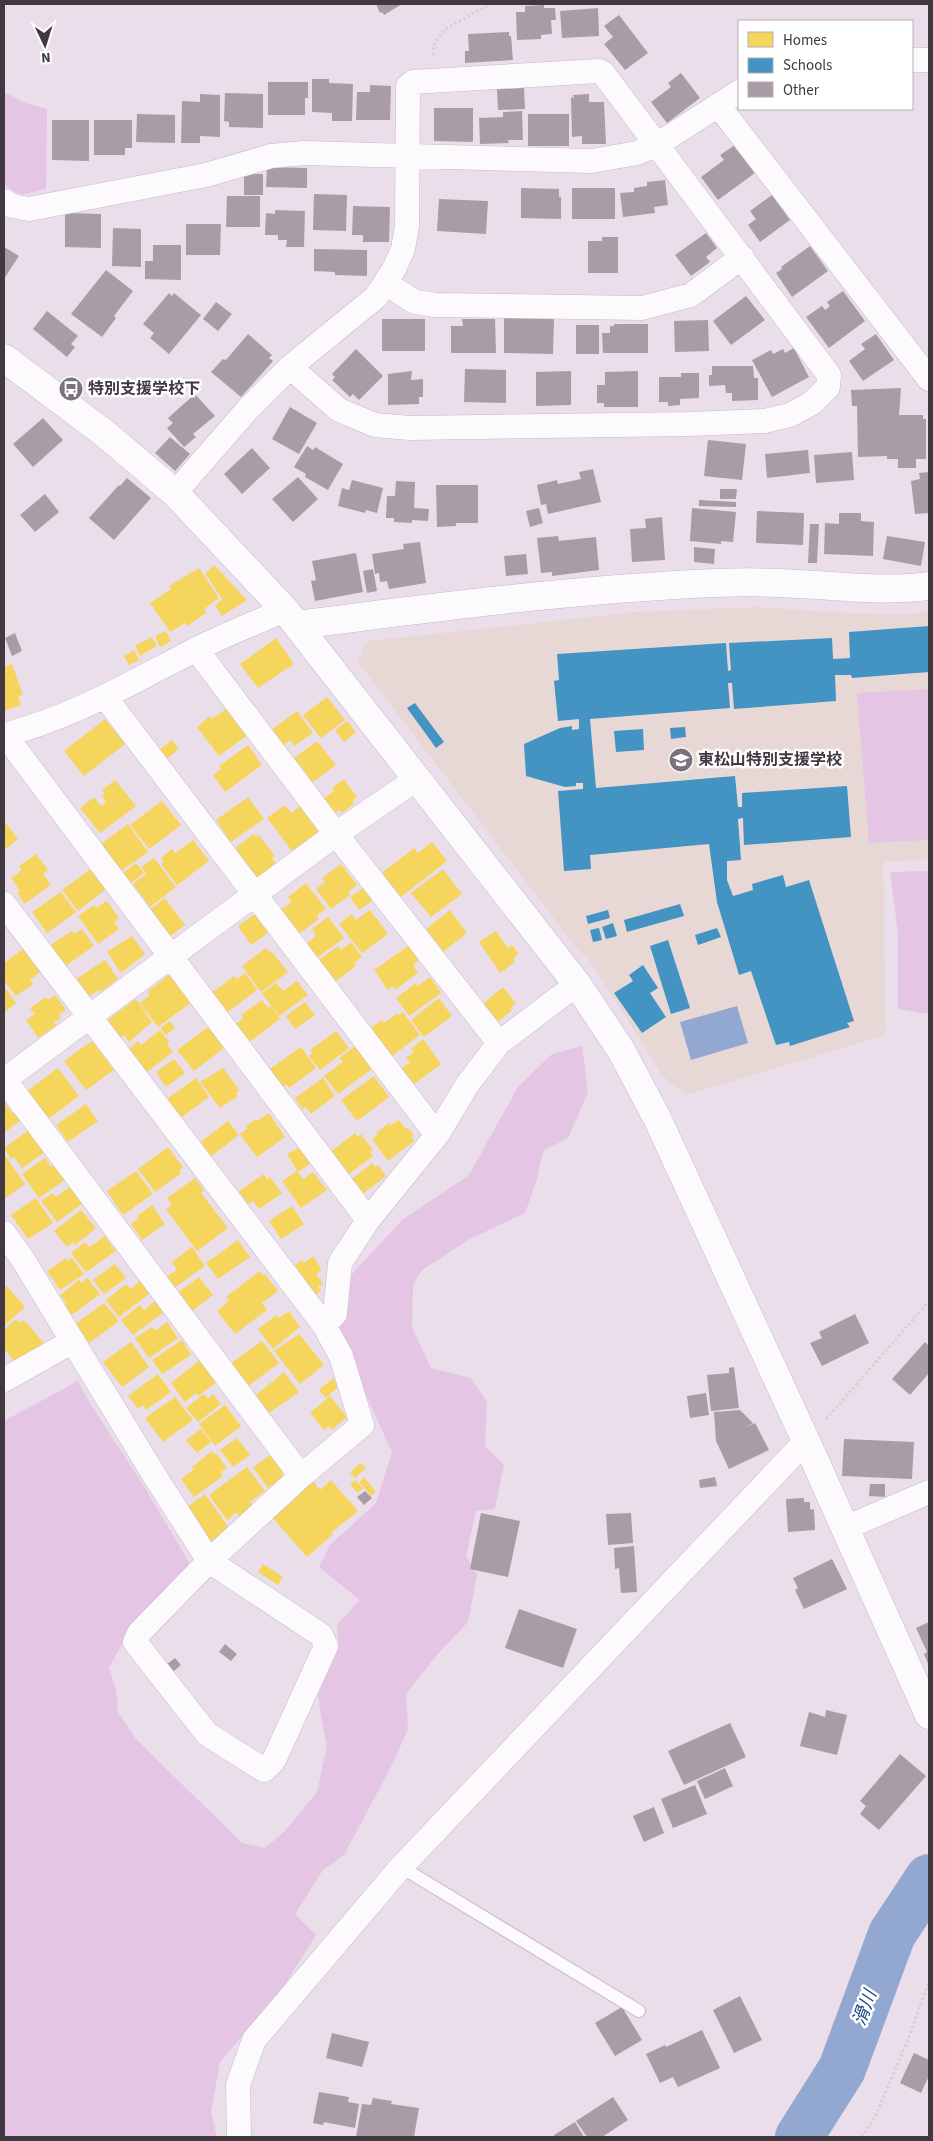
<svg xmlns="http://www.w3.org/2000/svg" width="933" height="2141" viewBox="0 0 933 2141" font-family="'Source Sans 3','Noto Sans JP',sans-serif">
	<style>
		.education { fill: #e8d8d5 }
		.green { fill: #e5c5e4 }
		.water { fill: #93a8d0 }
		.homes { fill: #f6d55c }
		.schools { fill: #4393c3 }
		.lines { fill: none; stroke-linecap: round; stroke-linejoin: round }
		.river { stroke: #93a8d0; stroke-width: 48 }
		.building { fill: #a89da5 }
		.lane-casing { stroke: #c4bbc4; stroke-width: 14 }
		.street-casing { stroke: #c4bbc4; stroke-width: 25 }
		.secondary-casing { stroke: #c4bbc4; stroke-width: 29 }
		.path { stroke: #d5d1d5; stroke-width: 3; stroke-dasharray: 2.5 2.5; stroke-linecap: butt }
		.lane { stroke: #fcfafc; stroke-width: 12 }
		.street { stroke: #fcfafc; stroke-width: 24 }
		.secondary { stroke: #fcfafc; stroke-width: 28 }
		.labels { text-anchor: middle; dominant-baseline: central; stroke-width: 5; stroke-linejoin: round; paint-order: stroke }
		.poi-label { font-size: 16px; font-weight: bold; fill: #413841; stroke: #fff; text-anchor: start }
		.water-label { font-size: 18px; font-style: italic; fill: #194585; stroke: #fff }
	</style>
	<rect width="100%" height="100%" fill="#eadeea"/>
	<path class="education" d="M756 607 846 613 900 614 929 612V859L883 862 886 1035 686 1095 663 1076 588 958 579 951 358 662 366 642 369 641 636 612Z"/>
	<path class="green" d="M4 92 25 103 47 109 46 189 20 195 4 185Z
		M929 689V840L869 843 857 693Z
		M929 871V1014L898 1009V933L890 872Z
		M582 1046 588 1092 568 1138 543 1151 537 1179 525 1213 468 1240 422 1270 413 1285 412 1327 431 1368 471 1378 487 1402 485 1446 504 1465 495 1509 476 1511 466 1556 477 1575 468 1622 437 1655 406 1694 408 1729 393 1763 344 1855 323 1870 295 1914 316 1935 282 1989 220 2062 211 2112 217 2137H4V1421L78 1381 91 1405 144 1486 189 1562 181 1582 133 1624 109 1668 116 1690 118 1712 136 1739 242 1843 265 1848 284 1832 317 1792 327 1746 321 1717 318 1695 339 1648 337 1625 360 1600 319 1567 330 1545 376 1503 392 1452 334 1325 352 1274 403 1219 469 1175 518 1087 552 1054Z"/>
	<path class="water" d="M737 1006 748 1043 691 1060 680 1022Z"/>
	<path class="homes" d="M214 565 247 600 222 616 215 606 222 599 205 573Z
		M199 568 219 598 204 609 206 613 187 626 185 623 170 632 150 603 171 589 169 586Z
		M166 631 171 641 160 647 155 636Z
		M152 637 157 646 140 656 135 646Z
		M276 638 294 664 258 688 240 664Z
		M134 650 139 660 129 665 124 656Z
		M12 664 23 695 18 696 21 705 4 711V667Z
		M327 697 345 720 321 738 303 715Z
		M226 709 246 736 219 756 197 727 210 716 212 719Z
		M297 711 313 733 294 746 290 740 282 747 270 731Z
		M105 719 125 744 84 776 64 751Z
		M347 721 356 732 344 742 335 730Z
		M172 740 179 749 164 761 157 752Z
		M317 741 336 765 313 782 294 758Z
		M248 745 262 765 225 792 213 775 221 769 219 766Z
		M344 779 357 797 352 801 354 804 342 813 339 810 333 814 322 800 334 791 332 788Z
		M115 780 136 806 100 833 80 808 94 797 101 806 106 802 102 796 105 794 102 790Z
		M248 797 264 819 231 842 216 820Z
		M162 801 181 825 149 849 130 825Z
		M285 805 291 813 300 806 319 831 292 851 267 818Z
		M4 821 18 839 4 850Z
		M128 824 148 852 121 871 101 844Z
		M254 834 256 837 259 835 275 856 272 858 276 864 254 880 234 852 238 849 236 847Z
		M193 840 209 861 177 885 161 864 164 862 161 858 172 849 175 853Z
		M432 842 447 861 401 897 382 873 414 848 418 853Z
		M36 854 48 870 43 874 51 885 24 904 17 893 20 891 11 878 22 870 19 866Z
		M154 858 176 887 150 907 133 884 146 874 141 867Z
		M136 863 144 873 127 886 120 875Z
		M341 864 357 885 348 892 350 895 331 909 316 889 325 882 322 878Z
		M95 866 110 886 78 911 62 890Z
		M443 869 462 894 431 917 411 893Z
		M306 883 326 909 317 915 319 919 296 936 280 910 292 902 288 897Z
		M366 886 375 899 359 910 350 897Z
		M61 892 76 912 47 933 32 912Z
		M165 898 185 925 166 939 147 912Z
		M107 901 119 918 114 922 119 929 98 944 78 916 94 905 96 908Z
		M370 910 388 934 362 953 339 924 352 914 356 920Z
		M450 910 467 933 443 952 426 929Z
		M255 914 269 932 251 945 238 926Z
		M328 917 344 938 314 960 303 946 316 936 312 929Z
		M82 929 94 946 64 967 49 946 72 931 75 934Z
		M496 931 508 948 512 945 519 954 513 959 515 962 500 973 479 942Z
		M132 936 145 954 121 973 107 952Z
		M351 942 362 957 354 963 356 966 335 982 319 960 338 946 341 950Z
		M408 946 419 960 413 965 418 973 395 990 392 986 388 990 374 970Z
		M266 948 271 953 272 952 288 972 261 992 242 966Z
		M23 949 41 971 30 980 33 984 16 996 4 981V963Z
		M105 960 118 979 100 992 99 990 88 997 76 979Z
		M245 973 257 990 225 1014 219 1005 221 1003 213 992 234 976 237 979Z
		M169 975 172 979 174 977 192 1002 158 1027 140 1003 150 995 147 992Z
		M430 977 441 993 409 1016 396 998 416 983 418 986Z
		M297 981 308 995 279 1016 262 993 276 983 283 991Z
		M4 986 16 1003 4 1013Z
		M503 987 516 1003 510 1008 512 1010 495 1024 488 1015 490 1013 483 1004Z
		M55 995 66 1010 59 1014 61 1018 54 1022 57 1025 38 1038 26 1020 35 1014 30 1008 46 997 48 1000Z
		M439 998 452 1016 424 1037 411 1020Z
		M136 999 152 1022 129 1042 124 1035 118 1040 105 1022Z
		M262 1000 268 1008 271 1006 280 1019 248 1043 234 1025 243 1019 241 1015Z
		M305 1002 315 1015 295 1029 286 1016Z
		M403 1012 420 1035 389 1058 368 1030 382 1020 384 1023 398 1013 399 1015Z
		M170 1021 175 1028 166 1035 160 1028Z
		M208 1027 224 1048 194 1071 177 1050Z
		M160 1030 169 1042 167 1044 173 1052 143 1075 125 1052 138 1041 141 1045Z
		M336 1031 349 1048 320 1070 309 1056 312 1053 310 1050Z
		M423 1039 441 1064 414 1084 401 1068 410 1063 406 1058 414 1052 411 1049Z
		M92 1041 114 1070 86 1090 64 1061Z
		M355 1046 372 1069 338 1094 324 1076 343 1062 339 1058Z
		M301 1047 316 1068 289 1088 286 1084 283 1087 270 1069Z
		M174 1059 185 1073 166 1087 156 1072Z
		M58 1068 79 1096 47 1120 26 1092Z
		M223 1068 239 1090 236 1093 238 1096 220 1108 200 1082Z
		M374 1076 389 1097 357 1121 341 1100Z
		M196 1078 209 1097 179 1119 165 1100Z
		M323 1078 335 1096 311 1114 306 1107 302 1109 295 1098Z
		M4 1102 12 1113 16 1111 22 1119 4 1133Z
		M86 1104 98 1121 68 1142 56 1125Z
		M269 1113 285 1137 257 1157 240 1134 248 1128 246 1126 256 1119 257 1121Z
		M399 1120 406 1129 408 1128 414 1135 412 1137 414 1141 388 1161 372 1139 378 1135 376 1133 389 1123 391 1125Z
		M228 1121 239 1135 205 1161 194 1147Z
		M29 1130 45 1152 22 1168 14 1157 11 1159 4 1148Z
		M355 1133 358 1137 361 1134 373 1150 370 1152 373 1156 345 1177 328 1154Z
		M302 1146 305 1152 303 1153 310 1164 298 1172 287 1154Z
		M168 1147 183 1167 179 1170 181 1173 155 1192 138 1169Z
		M4 1154 25 1184 4 1199Z
		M45 1158 52 1167 55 1165 66 1179 39 1198 22 1174Z
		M372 1163 375 1167 378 1165 386 1176 360 1196 349 1181Z
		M136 1171 153 1194 123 1215 107 1191Z
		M297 1171 303 1179 313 1172 327 1190 301 1208 282 1181Z
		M264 1174 267 1179 270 1177 282 1193 259 1209 253 1201 248 1204 239 1191Z
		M195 1178 204 1190 201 1193 228 1228 197 1251 166 1209 172 1205 167 1198Z
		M70 1187 83 1203 57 1222 41 1201 53 1193 56 1197Z
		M36 1198 53 1223 28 1239 11 1215Z
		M152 1205 165 1224 142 1240 131 1224 139 1218 137 1216Z
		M292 1206 304 1224 281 1239 269 1221Z
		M81 1210 96 1228 75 1245 73 1242 67 1247 54 1231Z
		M105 1236 116 1251 86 1272 71 1253 85 1242 89 1247Z
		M238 1240 250 1257 218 1279 206 1263Z
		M192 1247 205 1266 174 1288 166 1277 177 1270 172 1262Z
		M313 1256 322 1270 316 1274 323 1284 318 1287 321 1291 315 1295 295 1265 302 1260 304 1263Z
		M66 1258 68 1261 72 1258 84 1274 60 1290 47 1271Z
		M115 1264 126 1278 104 1294 93 1280Z
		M260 1271 263 1276 265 1274 278 1291 262 1303 267 1310 235 1334 217 1311 229 1301 226 1297Z
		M199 1277 213 1295 191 1312 177 1293Z
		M87 1278 100 1294 72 1315 64 1304 66 1302 60 1295 79 1280 81 1283Z
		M140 1281 150 1293 119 1317 106 1300 126 1284 130 1289Z
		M7 1286 25 1307 4 1326V1289Z
		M155 1301 164 1312 133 1335 121 1320 140 1305 144 1310Z
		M104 1303 119 1321 89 1343 75 1324Z
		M289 1311 300 1327 273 1349 258 1329 277 1315 279 1318Z
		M16 1319 20 1323 24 1320 44 1343 27 1359 16 1363 4 1349V1330Z
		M167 1322 178 1338 149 1358 135 1338 152 1327 155 1331Z
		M299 1334 324 1365 300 1384 274 1351Z
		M182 1340 191 1355 162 1374 152 1360Z
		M262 1341 279 1363 247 1387 230 1364Z
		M131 1342 149 1367 122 1387 103 1362Z
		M201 1359 218 1381 198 1396 196 1393 185 1402 171 1383Z
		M284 1372 299 1392 269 1413 256 1395Z
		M158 1374 171 1392 146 1410 143 1405 138 1409 128 1396Z
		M333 1378 338 1387 326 1398 319 1390Z
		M204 1394 208 1399 213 1394 221 1404 198 1422 186 1408Z
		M330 1396 347 1417 332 1430 329 1426 324 1430 310 1413Z
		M175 1397 193 1420 163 1442 145 1418Z
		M225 1405 241 1426 215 1446 199 1424Z
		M201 1429 211 1442 197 1453 186 1440Z
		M237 1438 250 1455 233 1467 220 1450Z
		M212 1451 214 1455 216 1453 227 1468 221 1472 223 1476 194 1497 181 1479 194 1469 192 1467Z
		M272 1454 284 1471 281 1473 284 1477 268 1488 253 1467Z
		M361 1463 366 1468 355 1478 350 1472Z
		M247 1467 265 1491 250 1502 253 1506 239 1516 237 1512 227 1520 209 1495Z
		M364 1477 376 1492 371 1496 359 1482Z
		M312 1480 320 1490 331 1480 358 1511 332 1532 333 1534 307 1557 271 1516Z
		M355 1480 363 1488 358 1493 350 1485Z
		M205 1494 230 1529 209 1543 187 1507Z
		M263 1564 283 1577 278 1585 258 1572Z"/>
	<path class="schools" d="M929 626V672L852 678 851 675H835L836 701 734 709 732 683H728L730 708 590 719 596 788 735 776 738 807H742V793L847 786 851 837 744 845 743 818 738 819 741 860 727 861V880L733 896 753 890 752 884 783 875 786 887 809 880 854 1021 847 1023 850 1027 790 1046 789 1042 776 1045 751 971 739 975 717 902 709 844 590 855 591 869 564 871 558 791 583 789V783H576V786L565 787 526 776 524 744 560 728 572 726V730L579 729V719L558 721 554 681 559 680 557 654 726 643 728 671 731 670 729 643 832 638 833 659 850 658 849 632Z
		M415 703 444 742 436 748 407 708Z
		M685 727 686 737 671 739 670 728Z
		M643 729 644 750 616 752 614 731Z
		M680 904 684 916 627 932 624 920Z
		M608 910 610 918 588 924 586 916Z
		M613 923 617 936 606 939 602 927Z
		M599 928 602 940 593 942 590 930Z
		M717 928 721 937 698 945 695 935Z
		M668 940 690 1008 671 1014 650 946Z
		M643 965 658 988 650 993 666 1017 642 1033 614 993 633 981 629 975Z"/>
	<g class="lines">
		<path class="river" d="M799 2137 842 2069 892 1934 929 1878"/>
	</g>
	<path class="building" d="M376 4H402L384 15 382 12 380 13Z
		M544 5V8H555L556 20H551L552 34 541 35V39L517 40 516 12H525V6Z
		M598 8 599 36 562 38 560 11Z
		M619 15 648 53 625 70 604 44 613 37 604 26Z
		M509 32V36H511L513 60 465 63V51H469L468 34Z
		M681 73 700 98 667 123 651 102 671 87 668 83Z
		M312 79H329V83L353 84 352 121H332V113L312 112Z
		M268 82H308V98H305V115H268Z
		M370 85 391 86 390 120H356L357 92H370Z
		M524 88 525 109 498 110 497 89Z
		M225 93 263 94V128L229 127V122L224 121Z
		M200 94 220 95V137L200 136V143H181L182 101 200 102Z
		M589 94V102H604L606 144H582V136L572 137 571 97 574 98 573 95Z
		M434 108H473V142L434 141Z
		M522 111 523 140H508L509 143 480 144 479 118 503 117V112Z
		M137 114 175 115V143L136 142Z
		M528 114H569V146H528Z
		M52 120H89V161L52 160Z
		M94 120H132V148H125V155H94Z
		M735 145 755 173 718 200 701 177 724 160 720 155Z
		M267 167 307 168V188L266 187Z
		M244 174H263V195H244Z
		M665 180 668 205 654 207 655 213 623 217 620 193 634 192V188L647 186V182Z
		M521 188 559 189V197H561V219L521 218Z
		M572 188H615V219H572Z
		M314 194 347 195 346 231 313 230Z
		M772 195 790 220 760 242 748 225 756 219 750 211Z
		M227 196H260V227H226Z
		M439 199 488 201 486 234 437 231Z
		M353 206 390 207 389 242H363V235H352Z
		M275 210 305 211 304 247H286L287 240H278V235H265L266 213 275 214Z
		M65 213 101 214V248L65 247Z
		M186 224H221L220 255H186Z
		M113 228 141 229V267L112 266Z
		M706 233 717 248 706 257 710 262 691 276 675 255Z
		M602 237H618V273H588V241H602Z
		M153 245H181V280L145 279V261H153Z
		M810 246 828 271 792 297 776 273 782 269 781 267Z
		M4 247 19 256 4 279Z
		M314 249 367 250V276L335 275V272L314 271Z
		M106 270 133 291 114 316 116 318 102 337 71 314Z
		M843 291 865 321 829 348 806 317 822 306 825 310 830 306 827 302Z
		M169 293 172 296 174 293 201 315 169 354 150 338 154 333 143 324Z
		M746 296 765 320 731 345 713 321Z
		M216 302 232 314 218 331 203 319Z
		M47 311 78 336 71 344 75 347 67 357 33 329Z
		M504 318H554L553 354 504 353Z
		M382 319H425V351H382Z
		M462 319H495L496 353H451V326H463Z
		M708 320 709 351 675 352 674 321Z
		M614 324H648V353H603L602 333H610V326H614Z
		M576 325H599V354H576Z
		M248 334 272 355 269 358 273 361 241 397 211 372 223 359 226 360Z
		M876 334 894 360 863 381 849 361 865 349 861 344Z
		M794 348 809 377 772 397 752 360 771 350 773 354 783 349 785 353Z
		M356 349 383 376 359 400 353 394 350 397 332 380 335 377 332 374Z
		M712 366H753L754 378H758V400L732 401V393H726L725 385 709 386V375H712Z
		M465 369 506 370V403L464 402Z
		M412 371 411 380 423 379V397H419V404L388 405V374Z
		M571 371V405L536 406V372Z
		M638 371V407H604V403H597V385H605V372Z
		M681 373H699V398L680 399V405L668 406V402H659V377H681Z
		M901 388 899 415H923V419H926V459H916V468H898V459H887V456L858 457 857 406H852L851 390Z
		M195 394 215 416 193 434 196 437 184 447 167 428 173 423 168 418Z
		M290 407 317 423 299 454 272 439Z
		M43 418 63 440 33 467 13 444Z
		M170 437 190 454 175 471 155 453Z
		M708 440 746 444 742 480 704 476Z
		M307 446 313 450 315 447 343 464 328 490 305 477 306 474 294 467Z
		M252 448 270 468 242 494 224 474Z
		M808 450 810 473 767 478 765 454Z
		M852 452 854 480 816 483 814 455Z
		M593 469 601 502 548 514 546 504 541 505 537 485 557 480 558 484 581 479 579 472Z
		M929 472V513L915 514 911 481 920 479 919 473Z
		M298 477 318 499 293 522 272 499Z
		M127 478 151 498 114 540 89 518 119 485 120 486Z
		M352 480 383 488 377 513 366 510 365 513 338 506 342 488 349 490Z
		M396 481 415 482 414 508 429 509 428 521 412 520V523L394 522V518H386L387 496H395Z
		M436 485H478V523H456V526L437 527Z
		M720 489H737L736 499H720Z
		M45 494 59 512 35 532 20 515Z
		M699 500 736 502V507L699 506Z
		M539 508 543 523 530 527 526 511Z
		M692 508 736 512 733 542 721 541V544L690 541Z
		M757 511 804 513 803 545 756 543Z
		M839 513H861V521L874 522 873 556 824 554 825 523 839 524Z
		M662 517 665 560 632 562 630 529 646 528 645 519Z
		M810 524H819L817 563H808Z
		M558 536 559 541 596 537 599 570 552 576V572L541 573 537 538Z
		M887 536 925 542 921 566 883 559Z
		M420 542 426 583 389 589 387 581 380 582 379 573 375 574 372 554 404 549 403 544Z
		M694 547 715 549 714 564 694 562Z
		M356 553 363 592 315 601 311 581 316 580 312 561Z
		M526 554 528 574 506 576 504 556Z
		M373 569 377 591 367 593 363 571Z
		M15 633 22 651 12 656 5 638Z
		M855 1314 869 1343 822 1366 810 1343 822 1338 819 1332Z
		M925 1342 929 1346V1373L910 1395 892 1379Z
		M734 1367 739 1408 711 1411 707 1375 729 1373V1368Z
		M706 1393 709 1415 690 1418 687 1396Z
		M740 1410 753 1423 746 1427 755 1423 769 1450 729 1469 716 1441 714 1412Z
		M844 1439 914 1442 912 1479 842 1476Z
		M715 1477 717 1486 700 1488 699 1480Z
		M870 1484H885V1497L869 1496Z
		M365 1491 372 1498 364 1505 357 1497Z
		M804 1498V1502H810V1509L814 1510 815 1530 788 1532 786 1499Z
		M481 1513 520 1521 508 1577 470 1569Z
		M631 1513 633 1543 608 1545 606 1514Z
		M634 1546 637 1592 621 1593 619 1568 615 1569 614 1548Z
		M832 1559 847 1589 804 1609 795 1590 798 1588 793 1578Z
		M519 1609 577 1629 563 1668 505 1648Z
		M929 1622V1666L924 1654 927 1652 916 1628Z
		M225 1644 237 1654 231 1661 219 1652Z
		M175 1658 181 1665 174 1671 167 1664Z
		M826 1710 847 1715 837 1755 800 1746 809 1712 825 1717Z
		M730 1723 746 1757 684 1785 668 1751Z
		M900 1754 926 1776 879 1830 860 1814 866 1806 860 1801Z
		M725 1768 733 1786 705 1799 697 1781Z
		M695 1785 707 1814 673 1828 661 1799Z
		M654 1807 664 1833 644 1842 633 1816Z
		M740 1996 762 2040 734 2053 713 2010Z
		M622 2007 642 2040 615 2056 595 2023Z
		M702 2030 720 2068 678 2087 673 2077 660 2083 646 2054 665 2045 666 2047Z
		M332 2033 369 2042 362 2067 326 2058Z
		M914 2053 929 2060V2076L921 2093 900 2083Z
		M319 2092 349 2097 348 2102 359 2104 355 2128 324 2122 323 2125 313 2123Z
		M613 2097 628 2120 602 2137H587L576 2121Z
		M373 2098 392 2101 391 2104 419 2108 414 2137H356L362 2104 371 2105Z
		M575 2122 584 2137H555L554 2135Z"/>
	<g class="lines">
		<defs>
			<path id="lane" d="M401 1867 639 2011"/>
			<path id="street" d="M912 60H929
				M718 105 929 379
				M4 201 12 206 29 209 206 175 271 156 304 153 592 161 637 153 658 144 739 92
				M385 283 415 302 436 305 642 308 691 295 742 257
				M175 493 248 409 290 367 376 297 394 269 403 249 407 226 408 86 413 82 599 71 603 73 829 375 828 387 812 403 790 415 764 421 690 424 410 428 375 425 339 410 290 367
				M196 649 336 834 499 1043
				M106 698 437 1135
				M4 735C76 716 130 683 195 650 224 635 255 623 285 610
				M5 735 368 1220
				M4 904 324 1325 341 1356 362 1425 301 1476 209 1561 156 1478 22 1258 4 1233
				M4 1079 301 1476
				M4 1080 336 834 418 778
				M324 1325 335 1314 340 1263 368 1220 437 1135 467 1085 499 1043 577 984
				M4 1380 73 1341
				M845 1528 929 1492
				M209 1561 321 1635 326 1646 274 1760 264 1770 207 1734 135 1642 139 1633Z
				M239 2137 238 2085 254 2040 401 1867 806 1441"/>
			<path id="secondary" d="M4 358 104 433 175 493 285 610 577 984 621 1050 657 1118 806 1441 929 1715
				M298 625C436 607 575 589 715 583 742 582 770 582 798 584 842 586 885 592 929 586"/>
		</defs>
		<use href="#lane" class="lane-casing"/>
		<use href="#street" class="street-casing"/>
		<use href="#secondary" class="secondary-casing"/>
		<path class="path" d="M433 55 434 45 444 30 490 4
			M826 1419 929 1301
			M862 2137 875 2117 909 2037 929 1981"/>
		<use href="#lane" class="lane"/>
		<use href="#street" class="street"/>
		<use href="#secondary" class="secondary"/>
	</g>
	<defs>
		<symbol id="bus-disc" viewBox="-11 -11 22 22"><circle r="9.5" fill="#7c727c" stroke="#fff"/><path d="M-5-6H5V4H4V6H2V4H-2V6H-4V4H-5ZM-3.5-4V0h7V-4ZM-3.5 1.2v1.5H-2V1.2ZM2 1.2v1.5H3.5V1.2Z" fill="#fff"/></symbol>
		<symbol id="school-disc" viewBox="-11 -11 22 22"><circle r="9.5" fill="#7c727c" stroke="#fff"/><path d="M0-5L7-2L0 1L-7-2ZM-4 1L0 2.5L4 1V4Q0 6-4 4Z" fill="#fff"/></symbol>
	</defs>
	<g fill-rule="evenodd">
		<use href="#bus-disc" x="57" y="375" width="28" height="28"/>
		<use href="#school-disc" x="667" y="746" width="28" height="28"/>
	</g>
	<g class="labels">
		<g class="poi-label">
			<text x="88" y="389">特別支援学校下</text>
			<text x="698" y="760">東松山特別支援学校</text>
		</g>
		<g class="water-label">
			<text transform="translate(865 2008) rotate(-70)">滑川</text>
		</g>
	</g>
	<rect width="933" height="2141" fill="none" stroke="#413841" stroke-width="10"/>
	<rect x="738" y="20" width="175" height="90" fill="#ffffff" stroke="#b3afb3"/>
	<rect x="748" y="32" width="25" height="15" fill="#f6d55c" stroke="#b3afb3"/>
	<text x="783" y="45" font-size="15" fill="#413841">Homes</text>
	<rect x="748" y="58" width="25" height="15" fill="#4393c3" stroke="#b3afb3"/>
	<text x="783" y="70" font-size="15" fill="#413841">Schools</text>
	<rect x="748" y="82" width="25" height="15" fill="#a89da5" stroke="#b3afb3"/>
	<text x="783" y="95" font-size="15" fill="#413841">Other</text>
	<g transform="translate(45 45) rotate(176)" stroke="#ffffff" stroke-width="4" paint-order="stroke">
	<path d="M0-4L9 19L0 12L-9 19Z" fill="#413841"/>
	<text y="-8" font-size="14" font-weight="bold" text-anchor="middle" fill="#413841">N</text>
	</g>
</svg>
